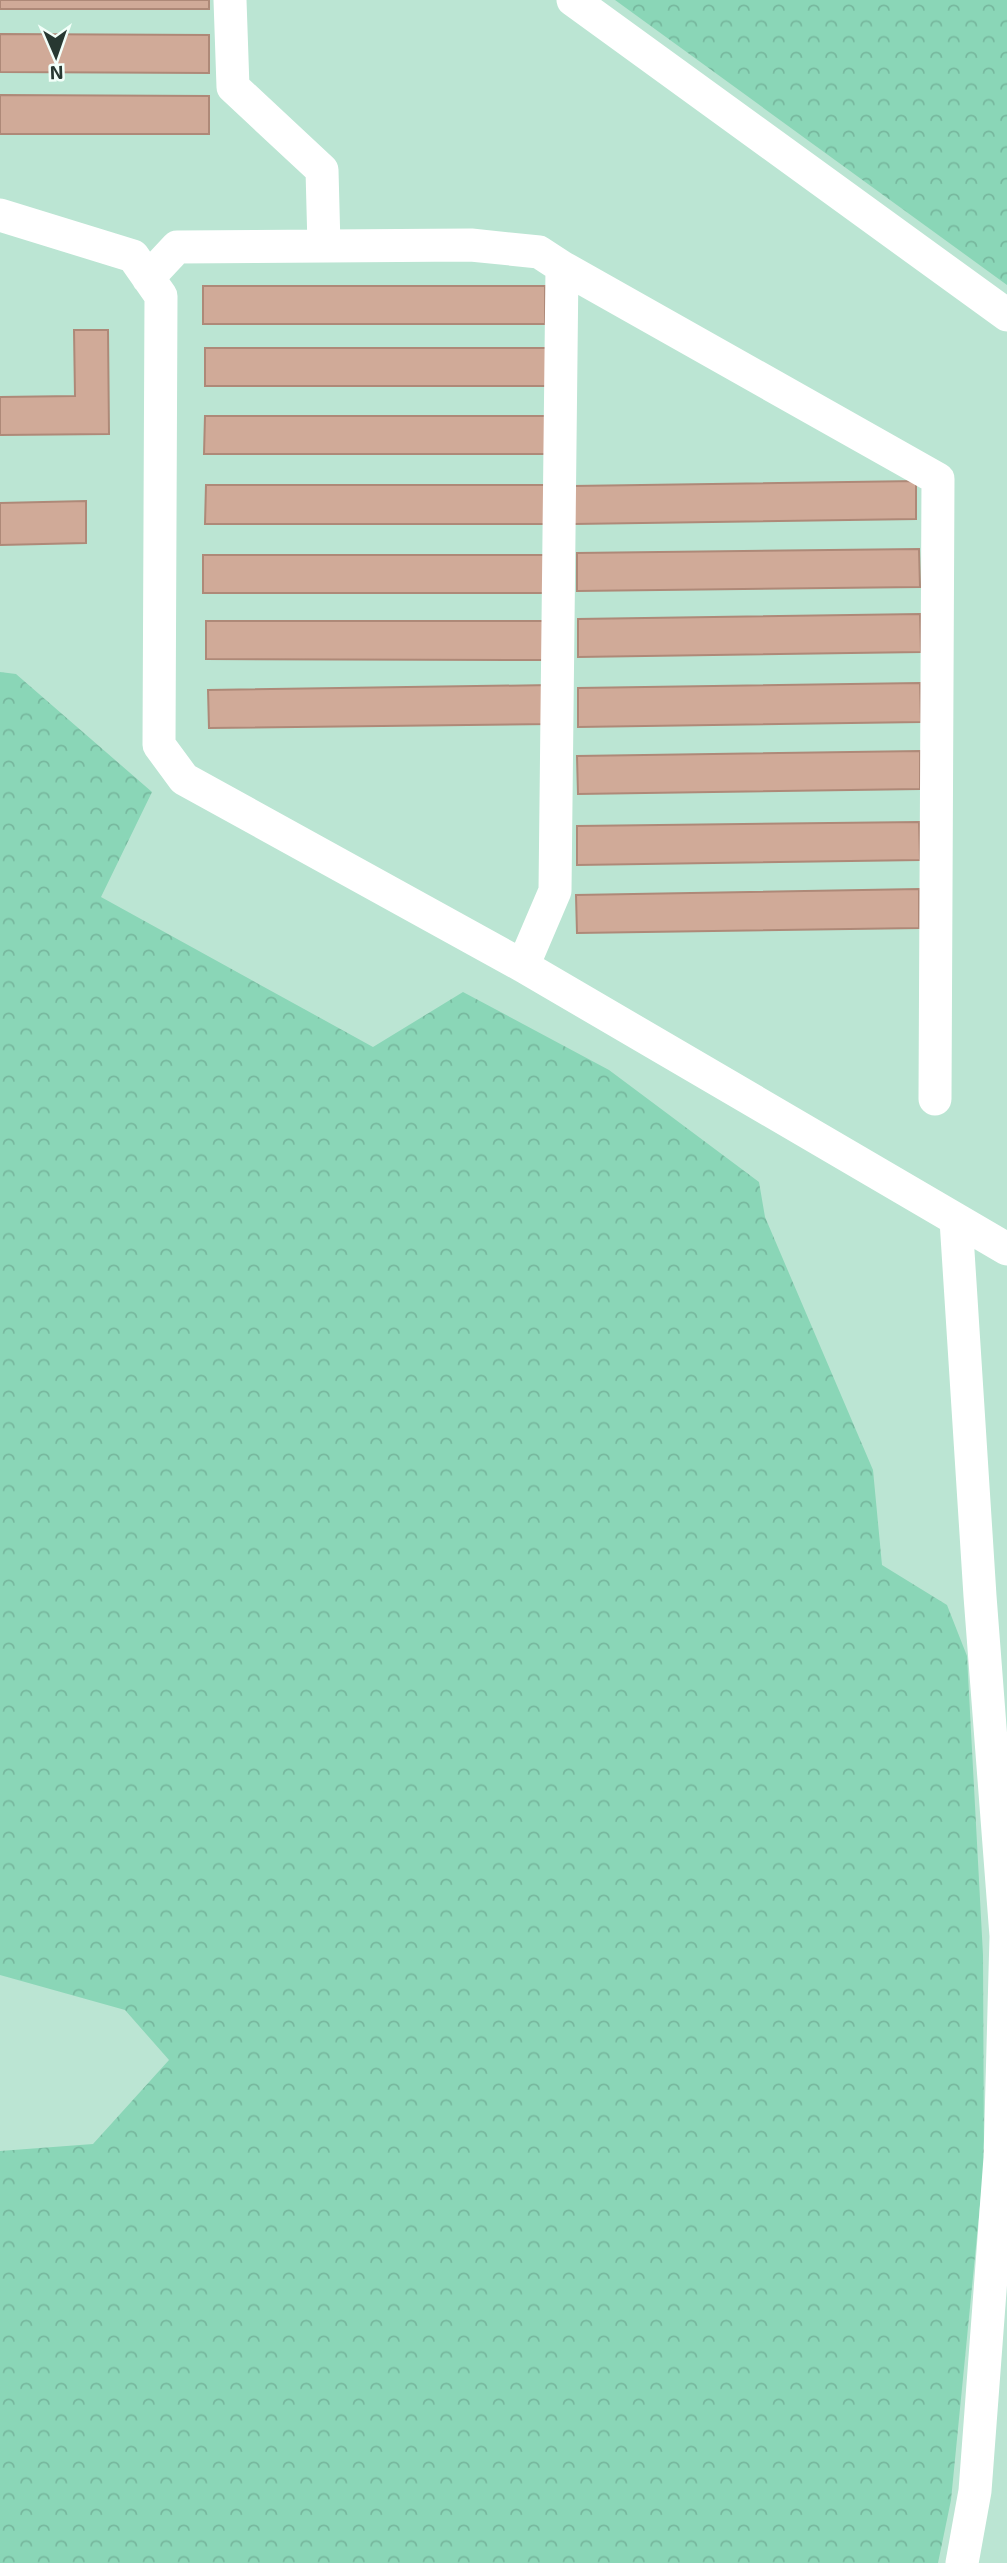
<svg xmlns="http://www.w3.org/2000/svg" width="1007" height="2563" viewBox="0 0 1007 2563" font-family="'Exo 2',sans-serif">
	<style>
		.forest { fill: url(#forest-crowns) }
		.building { fill: #d0aa98; stroke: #ae8978; stroke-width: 2 }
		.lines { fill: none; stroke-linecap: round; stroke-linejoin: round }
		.minor { stroke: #fff; stroke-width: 33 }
	</style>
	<defs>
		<pattern id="forest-crowns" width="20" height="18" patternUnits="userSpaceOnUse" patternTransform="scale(1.75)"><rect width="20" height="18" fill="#8ad6b7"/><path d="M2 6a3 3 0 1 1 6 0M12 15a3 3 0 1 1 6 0" fill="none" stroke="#77b89e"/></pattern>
	</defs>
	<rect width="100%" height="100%" fill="#bbe5d3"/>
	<path class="forest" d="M615 0H1007V285Z
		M0 672 16 674 152 792 101 897 373 1047 463 992 609 1070 759 1182 765 1217 873 1470 882 1565 947 1605 967 1656 983 1955 984 2165 951 2500 938 2563H0V2151L93 2144 169 2060 125 2010 0 1975Z"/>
	<path class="building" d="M0 0H209V9H0Z
		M0 34 209 35V73L0 72Z
		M0 95 209 96V134H0Z
		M203 286H545V324H203Z
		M74 330H108L109 434 0 435V397L75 396Z
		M205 348H548L547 386H205Z
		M205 416H547V454H204Z
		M916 481V519L574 524 573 486Z
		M206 485H548V524H205Z
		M86 501V543L0 545V503Z
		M919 549 920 587 577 591V553Z
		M203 555H546L545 593H203Z
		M920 614 921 652 578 657V619Z
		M206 621H549V660L206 659Z
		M920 683 921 722 578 727V688Z
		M551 685V724L209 728 208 690Z
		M920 751V789L578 794 577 756Z
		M919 822 920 860 577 865V826Z
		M919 889V928L577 933 576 895Z"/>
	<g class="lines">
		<path class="minor" d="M230 0 233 87 322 170 324 246
			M573 0 1007 315
			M0 215 133 256 161 296 159 745 184 779 523 966 1007 1249
			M562 267 938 479 935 1099
			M148 278 177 247 471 245 539 252 562 267 555 891 523 966
			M956 1220 980 1596 1006 1936 1000 2158 975 2491 962 2563"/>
	</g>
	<g transform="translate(56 56) rotate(178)" stroke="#f2fff9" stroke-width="5" paint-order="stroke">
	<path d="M0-5L12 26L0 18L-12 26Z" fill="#273831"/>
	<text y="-10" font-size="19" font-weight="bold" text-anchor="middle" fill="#273831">N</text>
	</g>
</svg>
